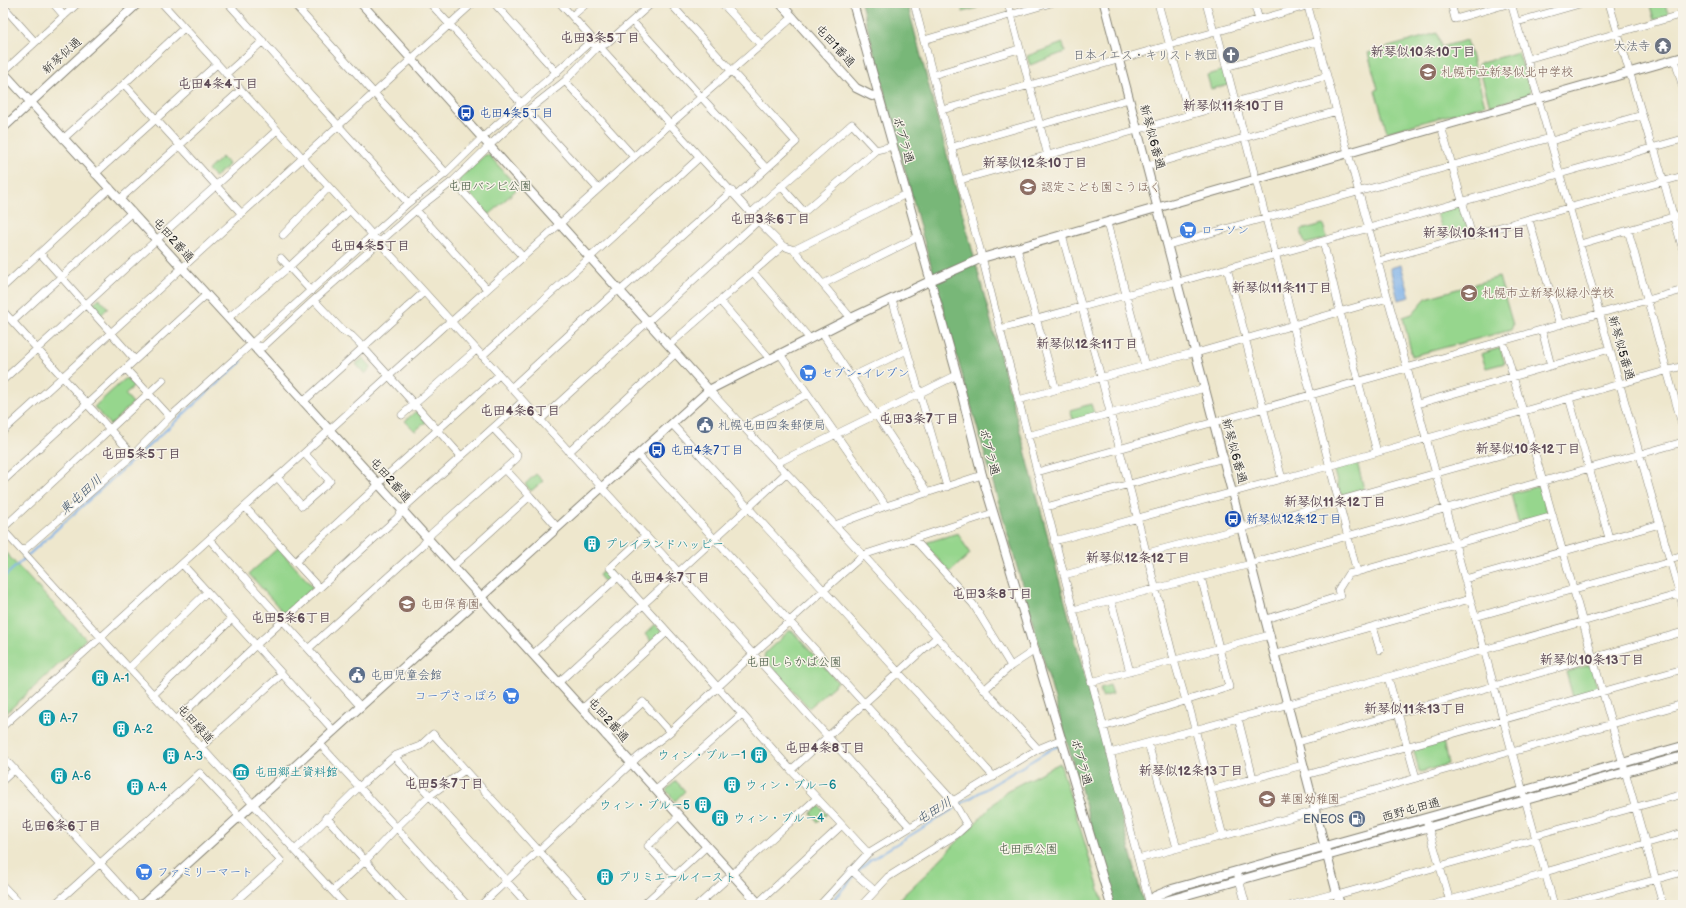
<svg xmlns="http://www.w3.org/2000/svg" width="1686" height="908" viewBox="0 0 1686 908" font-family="'Balsamiq Sans','Klee One',sans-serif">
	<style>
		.green { fill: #96d68d; stroke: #597954 }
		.forest { fill: #78b778; stroke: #4a6a4a }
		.water { fill: #7cb0e9; stroke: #4c6682 }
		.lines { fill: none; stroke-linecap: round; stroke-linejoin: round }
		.stream { stroke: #7cb0e9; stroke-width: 2 }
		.minor-casing { stroke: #858274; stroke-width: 8 }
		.tertiary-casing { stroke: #858274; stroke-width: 10 }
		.minor { stroke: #fff; stroke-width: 7 }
		.tertiary { stroke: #fff; stroke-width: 8 }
		.labels { text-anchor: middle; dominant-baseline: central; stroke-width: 3; stroke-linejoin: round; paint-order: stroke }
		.street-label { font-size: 12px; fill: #1c1c1c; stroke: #f7f3e8 }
		.worship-label { font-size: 12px; fill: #5b616d; stroke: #f7f3e8; text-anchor: end }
		.education-label { font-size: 12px; fill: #785e54; stroke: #f7f3e8; text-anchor: start }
		.transit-label { font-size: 12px; fill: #164399; stroke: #f7f3e8; text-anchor: start }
		.park-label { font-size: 12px; fill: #41543e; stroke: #f7f3e8 }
		.shop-label { font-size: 12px; fill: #366cbe; stroke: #f7f3e8; text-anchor: start }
		.service-label { font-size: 12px; fill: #4e5e75; stroke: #f7f3e8; text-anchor: start }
		.culture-label { font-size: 12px; fill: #0d838f; stroke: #f7f3e8; text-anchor: start }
		.neighbourhood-label { font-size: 13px; font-weight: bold; fill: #5c4955; stroke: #f7f3e8 }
		.water-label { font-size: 13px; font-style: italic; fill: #42576e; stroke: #f7f3e8 }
	</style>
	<rect width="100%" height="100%" fill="#f7f3e8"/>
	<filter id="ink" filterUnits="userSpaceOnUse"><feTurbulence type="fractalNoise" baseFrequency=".025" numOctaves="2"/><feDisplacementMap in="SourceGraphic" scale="8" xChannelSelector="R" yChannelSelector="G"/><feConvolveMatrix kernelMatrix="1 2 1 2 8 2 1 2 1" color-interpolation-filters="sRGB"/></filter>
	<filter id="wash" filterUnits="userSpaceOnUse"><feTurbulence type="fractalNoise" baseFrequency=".012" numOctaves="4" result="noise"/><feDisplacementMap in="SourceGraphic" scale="16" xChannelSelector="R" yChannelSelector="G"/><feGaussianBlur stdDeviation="0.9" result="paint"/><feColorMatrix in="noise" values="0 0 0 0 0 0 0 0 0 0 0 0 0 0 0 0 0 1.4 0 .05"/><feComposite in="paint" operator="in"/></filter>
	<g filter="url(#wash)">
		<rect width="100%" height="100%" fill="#eee7cd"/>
		<path class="green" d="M960 3H976L977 8 963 12Z
			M1649 3H1664L1669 15 1654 20Z
			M1437 33 1441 47 1467 40 1485 105 1387 132 1375 90 1378 89 1368 53Z
			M1063 43 1065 52 1030 65 1027 56Z
			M1518 52 1531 91 1528 95 1490 106 1478 64Z
			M1224 70 1228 85 1211 89 1207 75Z
			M485 155H489L518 188 489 215 459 182V179Z
			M222 157 229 165 215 177 208 170Z
			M1458 206 1461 208 1468 230 1465 233 1445 239 1437 213Z
			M1323 224 1327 238 1305 244 1301 230Z
			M1499 277 1513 325 1511 330 1412 356 1403 317 1412 314 1426 298Z
			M99 298 108 308 100 316 92 307 93 304Z
			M1500 348 1505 363 1486 368 1481 354Z
			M363 358 372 367 365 374 356 364Z
			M126 378 134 386 125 394 133 403 110 425 94 407Z
			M1091 404 1095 416 1074 422 1070 410Z
			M416 411 426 422 415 431 405 421Z
			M1357 462 1364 489 1343 495 1340 493 1334 471 1337 467Z
			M536 474 543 481 531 491 525 484Z
			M1538 486 1540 488 1547 511 1545 514 1518 522 1511 494Z
			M958 533 970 554 950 572 926 546 928 542Z
			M278 548 312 586V589L286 612H283L249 574Z
			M3 550 86 639 3 716Z
			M607 568 615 578 607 585 599 575Z
			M655 625 663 633 652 643 645 634Z
			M789 631H792L838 682 809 708 764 658 765 653Z
			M1589 665 1592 667 1597 687 1595 690 1573 697 1566 672Z
			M1110 685 1113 694 1102 697 1100 688Z
			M1443 741 1448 764 1421 772 1419 771 1414 751 1416 748Z
			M1060 763 1104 905H893L927 873 1006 791Z
			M676 781 685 791 675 801 666 790Z
			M819 806 827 814 818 822 811 813Z"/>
		<path class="forest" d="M861 3H907L1110 772 1144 905H1112L1079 781 1077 777 920 227Z"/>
		<path class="water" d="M1401 265 1410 297 1398 300 1390 268Z"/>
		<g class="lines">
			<path class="stream" d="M3 578 242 361
				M959 805 1053 748 1059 746
				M857 872 870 860 955 808
				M829 905 854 876"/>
		</g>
	</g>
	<g filter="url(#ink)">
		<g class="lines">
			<defs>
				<path id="minor" d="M53 3 64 16
					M162 3 910 827
					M228 3 408 203
					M293 3 446 173
					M430 3 521 103
					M494 3 557 73
					M560 3 758 221 783 246 794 250 851 318
					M670 3 796 142 736 196
					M722 3 761 45
					M914 3 960 180 980 249 1000 329 1150 905
					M1008 3 1048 156
					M1158 3 1189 115
					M1206 3 1214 32
					M1254 3 1259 20
					M1307 3 1554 905
					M1451 3 1455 19 1511 3
					M1511 3 1683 606
					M1609 3 1652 148
					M3 6 35 42
					M301 11 309 3
					M572 16 587 3
					M632 21 766 168
					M1517 22 1583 3
					M184 28 124 84 241 213
					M1217 32 1294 325
					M924 40 1051 3
					M599 45 606 44 652 3
					M1527 59 1683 14
					M1675 59 1683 88
					M1226 67 1317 41
					M3 72 78 3
					M226 74 263 41
					M933 75 1019 49
					M565 81 634 157
					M942 110 1317 3
					M527 111 598 189
					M1040 125 1129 99
					M1441 126 1472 236
					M63 139 124 84
					M1551 141 1642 115
					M952 147 1039 122
					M1654 147 1683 250
					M1147 166 1337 111
					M95 174 217 64
					M960 180 1327 76
					M453 181 523 257
					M781 186 804 212 876 150 893 146
					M120 199 241 90
					M416 210 487 289
					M751 213 852 124 876 150
					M1529 220 1560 325
					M1107 223 1145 366
					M1628 230 1683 428
					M283 235 329 187
					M1062 235 1101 377 1174 660 1186 701 1189 706 1223 836
					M1323 241 1340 312
					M1580 244 1683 214
					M1168 245 1550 138
					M1017 248 1056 390
					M794 250 906 194
					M40 253 135 360
					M281 258 311 291
					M1378 261 1683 176
					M1227 268 1246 338
					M753 272 810 339
					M1178 282 1683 139
					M823 284 918 237
					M3 287 110 188
					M892 299 947 487
					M314 300 342 330 352 336 361 345 461 456
					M720 301 770 359
					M3 311 133 455
					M1340 312 1377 452
					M228 318 289 267 350 210
					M13 321 132 212
					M1293 325 1357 572 1553 516
					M1000 329 1177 281
					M1542 330 1551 366
					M822 333 928 493
					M1245 338 1282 479
					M1503 341 1663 905
					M669 345 783 246
					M1196 353 1388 298
					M780 354 886 506
					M482 356 700 157
					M126 369 170 417
					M851 377 907 350
					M3 380 277 130
					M511 388 614 293 621 290 732 191
					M709 390 863 555 1038 749
					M1569 398 1609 538
					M1018 400 1196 352
					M303 402 424 292
					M1417 404 1610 349
					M402 415 476 350
					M540 420 758 221
					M672 424 994 777
					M744 427 808 394
					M3 431 473 3
					M1027 436 1205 388
					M569 452 676 353
					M638 455 953 801 967 825 957 834 888 877 862 905
					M777 463 957 375
					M505 469 530 496
					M1037 472 1683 290
					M277 477 302 506 330 481 304 453
					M3 481 206 295
					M245 507 319 588
					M1046 507 1224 458
					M835 525 886 506 982 475
					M3 528 163 380
					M3 530 345 905
					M646 535 610 568 742 714 791 770 868 853
					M209 539 361 707
					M915 540 973 604 1011 666
					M1054 541 1329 466 1683 366
					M23 551 133 455 170 417 408 203 446 173 483 137 589 43 599 45 565 81 527 111 490 145 453 181 416 210 314 300 265 345 263 347 251 344
					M1670 559 1683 555
					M295 562 373 490 384 478 499 375
					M1251 563 1683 442
					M183 565 334 731
					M453 566 530 496 557 527
					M1064 575 1242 528 1532 446
					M1465 579 1660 524
					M1111 600 1130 672
					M1073 610 1251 564
					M1475 617 1670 562
					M1266 619 1340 596 1338 590 1348 574 1357 572
					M1373 627 1380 650
					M309 648 422 546 432 533 516 459 517 454 493 428
					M533 654 618 577
					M1275 654 1470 599
					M129 668 207 592
					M1388 677 1416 778
					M1091 682 1270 635
					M558 683 786 473
					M984 690 1011 666 1035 650
					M153 695 232 619
					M582 709 667 632
					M1238 718 1253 778
					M176 720 256 645 397 518 407 505 523 401
					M3 726 444 326 451 322 667 127 793 17
					M1103 727 1229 687 1201 577
					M606 736 643 702 670 732
					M1298 742 1683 632
					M1148 743 1177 848
					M320 744 467 905
					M201 747 282 674
					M1512 752 1683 704
					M1110 753 1388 677 1680 594
					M394 756 528 905
					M3 757 138 905
					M791 770 937 637
					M1306 775 1683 669
					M3 780 15 769
					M656 790 742 714
					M1211 790 1303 765
					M1314 807 1512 751
					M326 817 405 905
					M1426 819 1451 905
					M1535 835 1683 794
					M295 850 360 786 394 756 420 746 433 734 588 905
					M1138 859 1315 811
					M851 870 875 891
					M1237 872 1246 905
					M1545 872 1683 833
					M674 875 648 846 679 816
					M3 886 21 905
					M332 891 365 861 397 827 429 796 465 770
					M1337 895 1536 839
					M758 903 842 825
					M54 905 200 773 281 861 231 905
					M481 905 638 757 670 732 753 654 863 555 993 513
					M643 905 707 846
					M698 905 817 798
					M820 905 868 853 1038 749 1062 739
					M1292 905 1337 893
					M1431 905 1545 874
					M1563 905 1683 872"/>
				<path id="tertiary" d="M361 3 709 390
					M780 3 856 88 872 96 878 95
					M853 3 957 375 982 475 1111 905
					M1104 3 1340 905
					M3 72 228 318 760 905
					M3 128 138 3
					M1149 902 1158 903 1683 756
					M142 905 709 390 851 318 930 281 982 258 1683 57
					M1146 905 1155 896 1172 889 1683 746"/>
			</defs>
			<use href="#minor" class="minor-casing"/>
			<use href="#tertiary" class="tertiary-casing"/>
			<use href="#minor" class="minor"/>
			<use href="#tertiary" class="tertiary"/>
		</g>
	</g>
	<defs>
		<symbol id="temple-disc" viewBox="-11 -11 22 22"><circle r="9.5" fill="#6b7280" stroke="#f7f3e8"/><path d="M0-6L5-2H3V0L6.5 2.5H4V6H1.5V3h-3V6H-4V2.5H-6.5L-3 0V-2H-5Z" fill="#fff"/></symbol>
		<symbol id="church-disc" viewBox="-11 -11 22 22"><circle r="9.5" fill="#6b7280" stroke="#f7f3e8"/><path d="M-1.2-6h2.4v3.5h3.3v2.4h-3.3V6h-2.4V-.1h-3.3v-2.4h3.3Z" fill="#fff"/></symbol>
		<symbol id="school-disc" viewBox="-11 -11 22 22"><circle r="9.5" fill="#8d6e63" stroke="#f7f3e8"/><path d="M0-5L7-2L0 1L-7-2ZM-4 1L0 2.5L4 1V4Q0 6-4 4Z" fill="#fff"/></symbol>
		<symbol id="bus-disc" viewBox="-11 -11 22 22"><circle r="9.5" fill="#1a4fb4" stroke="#f7f3e8"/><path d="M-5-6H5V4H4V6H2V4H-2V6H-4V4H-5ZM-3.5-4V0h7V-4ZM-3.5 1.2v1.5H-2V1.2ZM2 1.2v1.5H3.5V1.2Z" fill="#fff"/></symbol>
		<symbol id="supermarket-disc" viewBox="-11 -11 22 22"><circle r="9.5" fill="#3f7fe0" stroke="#f7f3e8"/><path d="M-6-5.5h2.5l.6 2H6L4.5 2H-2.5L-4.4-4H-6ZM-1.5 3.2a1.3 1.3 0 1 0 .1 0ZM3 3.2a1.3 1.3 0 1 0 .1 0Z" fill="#fff"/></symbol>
		<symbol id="civic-disc" viewBox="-11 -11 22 22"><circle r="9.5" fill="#5c6f8a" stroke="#f7f3e8"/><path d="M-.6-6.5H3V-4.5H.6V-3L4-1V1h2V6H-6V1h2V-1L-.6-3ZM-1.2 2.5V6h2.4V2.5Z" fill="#fff"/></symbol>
		<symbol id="building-disc" viewBox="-11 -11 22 22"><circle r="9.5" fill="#0f9aa8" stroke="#f7f3e8"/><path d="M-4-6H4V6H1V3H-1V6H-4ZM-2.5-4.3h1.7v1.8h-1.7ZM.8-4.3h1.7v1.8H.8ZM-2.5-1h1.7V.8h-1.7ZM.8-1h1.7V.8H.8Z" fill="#fff"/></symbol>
		<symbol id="museum-disc" viewBox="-11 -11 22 22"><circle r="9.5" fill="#0f9aa8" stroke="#f7f3e8"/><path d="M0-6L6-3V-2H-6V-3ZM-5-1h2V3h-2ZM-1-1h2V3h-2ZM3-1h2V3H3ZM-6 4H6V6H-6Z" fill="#fff"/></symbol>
		<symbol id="fuel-disc" viewBox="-11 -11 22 22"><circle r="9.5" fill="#5c6f8a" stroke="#f7f3e8"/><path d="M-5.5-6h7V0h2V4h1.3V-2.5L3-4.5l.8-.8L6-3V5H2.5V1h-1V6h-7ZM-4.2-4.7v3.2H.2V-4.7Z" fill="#fff"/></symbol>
	</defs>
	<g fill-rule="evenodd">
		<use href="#temple-disc" x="1653" y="36" width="20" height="20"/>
		<use href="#church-disc" x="1221" y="45" width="20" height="20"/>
		<use href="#school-disc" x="1418" y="62" width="20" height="20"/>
		<use href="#bus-disc" x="456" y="103" width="20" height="20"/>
		<use href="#school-disc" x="1018" y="177" width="20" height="20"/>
		<use href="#supermarket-disc" x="1178" y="220" width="20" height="20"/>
		<use href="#school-disc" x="1459" y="283" width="20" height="20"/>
		<use href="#supermarket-disc" x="798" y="363" width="20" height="20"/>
		<use href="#civic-disc" x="695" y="415" width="20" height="20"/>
		<use href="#bus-disc" x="647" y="440" width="20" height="20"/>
		<use href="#bus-disc" x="1223" y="509" width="20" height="20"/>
		<use href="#building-disc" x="582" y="534" width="20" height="20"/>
		<use href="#school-disc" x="397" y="594" width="20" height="20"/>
		<use href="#civic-disc" x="347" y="665" width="20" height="20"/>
		<use href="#building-disc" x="90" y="668" width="20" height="20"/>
		<use href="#supermarket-disc" x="501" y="686" width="20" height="20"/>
		<use href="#building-disc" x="37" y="708" width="20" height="20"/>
		<use href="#building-disc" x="111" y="719" width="20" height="20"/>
		<use href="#building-disc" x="749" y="745" width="20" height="20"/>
		<use href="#building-disc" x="161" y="746" width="20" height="20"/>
		<use href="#museum-disc" x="231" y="762" width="20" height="20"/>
		<use href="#building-disc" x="49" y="766" width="20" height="20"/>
		<use href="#building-disc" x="722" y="775" width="20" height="20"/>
		<use href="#building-disc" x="125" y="777" width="20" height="20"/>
		<use href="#school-disc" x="1257" y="789" width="20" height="20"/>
		<use href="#building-disc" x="693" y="795" width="20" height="20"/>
		<use href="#building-disc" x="710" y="808" width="20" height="20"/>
		<use href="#fuel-disc" x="1347" y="809" width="20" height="20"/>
		<use href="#supermarket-disc" x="134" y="862" width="20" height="20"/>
		<use href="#building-disc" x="595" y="867" width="20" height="20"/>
	</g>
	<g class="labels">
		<g class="street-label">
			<text transform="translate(835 46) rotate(48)">屯田1番通</text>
			<text transform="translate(62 56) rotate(-42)">新琴似通</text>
			<text transform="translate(1152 137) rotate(75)">新琴似6番通</text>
			<text transform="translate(903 140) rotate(74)">ポプラ通</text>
			<text transform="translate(173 240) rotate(48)">屯田2番通</text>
			<text transform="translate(1621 348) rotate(74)">新琴似5番通</text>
			<text transform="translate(1234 451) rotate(75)">新琴似6番通</text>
			<text transform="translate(989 452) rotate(75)">ポプラ通</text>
			<text transform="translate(390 480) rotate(48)">屯田2番通</text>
			<text transform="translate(608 720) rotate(48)">屯田2番通</text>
			<text transform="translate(195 724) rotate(48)">屯田緑道</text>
			<text transform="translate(1081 762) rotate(74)">ポプラ通</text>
			<text transform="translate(1411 810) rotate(-15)">西野屯田通</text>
		</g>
		<g class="worship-label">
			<text x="1650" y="46">大法寺</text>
			<text x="1218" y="55">日本イエス・キリスト教団</text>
		</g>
		<g class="education-label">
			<text x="1441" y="72">札幌市立新琴似北中学校</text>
			<text x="1041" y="187">認定こども園こうほく</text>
			<text x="1482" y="293">札幌市立新琴似緑小学校</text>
			<text x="420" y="604">屯田保育園</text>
			<text x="1280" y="799">華園幼稚園</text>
		</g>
		<g class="transit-label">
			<text x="479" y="113">屯田4条5丁目</text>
			<text x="670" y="450">屯田4条7丁目</text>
			<text x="1246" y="519">新琴似12条12丁目</text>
		</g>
		<g class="park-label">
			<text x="490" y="186">屯田バンビ公園</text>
			<text x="794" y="662">屯田しらかば公園</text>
			<text x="1028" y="849">屯田西公園</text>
		</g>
		<g class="shop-label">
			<text x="1201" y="230">ローソン</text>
			<text x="821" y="373">セブン-イレブン</text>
			<text x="498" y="696" text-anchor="end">コープさっぽろ</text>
			<text x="157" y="872">ファミリーマート</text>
		</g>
		<g class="service-label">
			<text x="718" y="425">札幌屯田四条郵便局</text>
			<text x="370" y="675">屯田児童会館</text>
			<text x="1344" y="819" text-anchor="end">ENEOS</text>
		</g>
		<g class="culture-label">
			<text x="605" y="544">プレイランドハッピー</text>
			<text x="113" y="678">A-1</text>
			<text x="60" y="718">A-7</text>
			<text x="134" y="729">A-2</text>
			<text x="746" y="755" text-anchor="end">ウィン・ブルー1</text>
			<text x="184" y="756">A-3</text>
			<text x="254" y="772">屯田郷土資料館</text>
			<text x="72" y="776">A-6</text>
			<text x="745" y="785">ウィン・ブルー6</text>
			<text x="148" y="787">A-4</text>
			<text x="690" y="805" text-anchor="end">ウィン・ブルー5</text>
			<text x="733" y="818">ウィン・ブルー4</text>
			<text x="618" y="877">プリミエールイースト</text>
		</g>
		<g class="neighbourhood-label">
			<text x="600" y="38">屯田3条5丁目</text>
			<text x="1423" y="52">新琴似10条10丁目</text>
			<text x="218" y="84">屯田4条4丁目</text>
			<text x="1234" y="106">新琴似11条10丁目</text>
			<text x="1035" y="163">新琴似12条10丁目</text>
			<text x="770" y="219">屯田3条6丁目</text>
			<text x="1474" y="233">新琴似10条11丁目</text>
			<text x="370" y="246">屯田4条5丁目</text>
			<text x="1282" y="288">新琴似11条11丁目</text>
			<text x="1087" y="344">新琴似12条11丁目</text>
			<text x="520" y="411">屯田4条6丁目</text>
			<text x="919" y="419">屯田3条7丁目</text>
			<text x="1528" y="449">新琴似10条12丁目</text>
			<text x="141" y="454">屯田5条5丁目</text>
			<text x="1335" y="502">新琴似11条12丁目</text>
			<text x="1138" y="558">新琴似12条12丁目</text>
			<text x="670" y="578">屯田4条7丁目</text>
			<text x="992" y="594">屯田3条8丁目</text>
			<text x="291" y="618">屯田5条6丁目</text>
			<text x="1592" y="660">新琴似10条13丁目</text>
			<text x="1415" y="709">新琴似11条13丁目</text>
			<text x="825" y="748">屯田4条8丁目</text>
			<text x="1191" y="771">新琴似12条13丁目</text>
			<text x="444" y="784">屯田5条7丁目</text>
			<text x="61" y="826">屯田6条6丁目</text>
		</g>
		<g class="water-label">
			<text transform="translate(81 495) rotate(-42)">東屯田川</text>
			<text transform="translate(934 811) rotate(-31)">屯田川</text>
		</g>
	</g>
	<rect width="1686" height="908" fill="none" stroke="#f7f3e8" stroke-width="16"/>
</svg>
